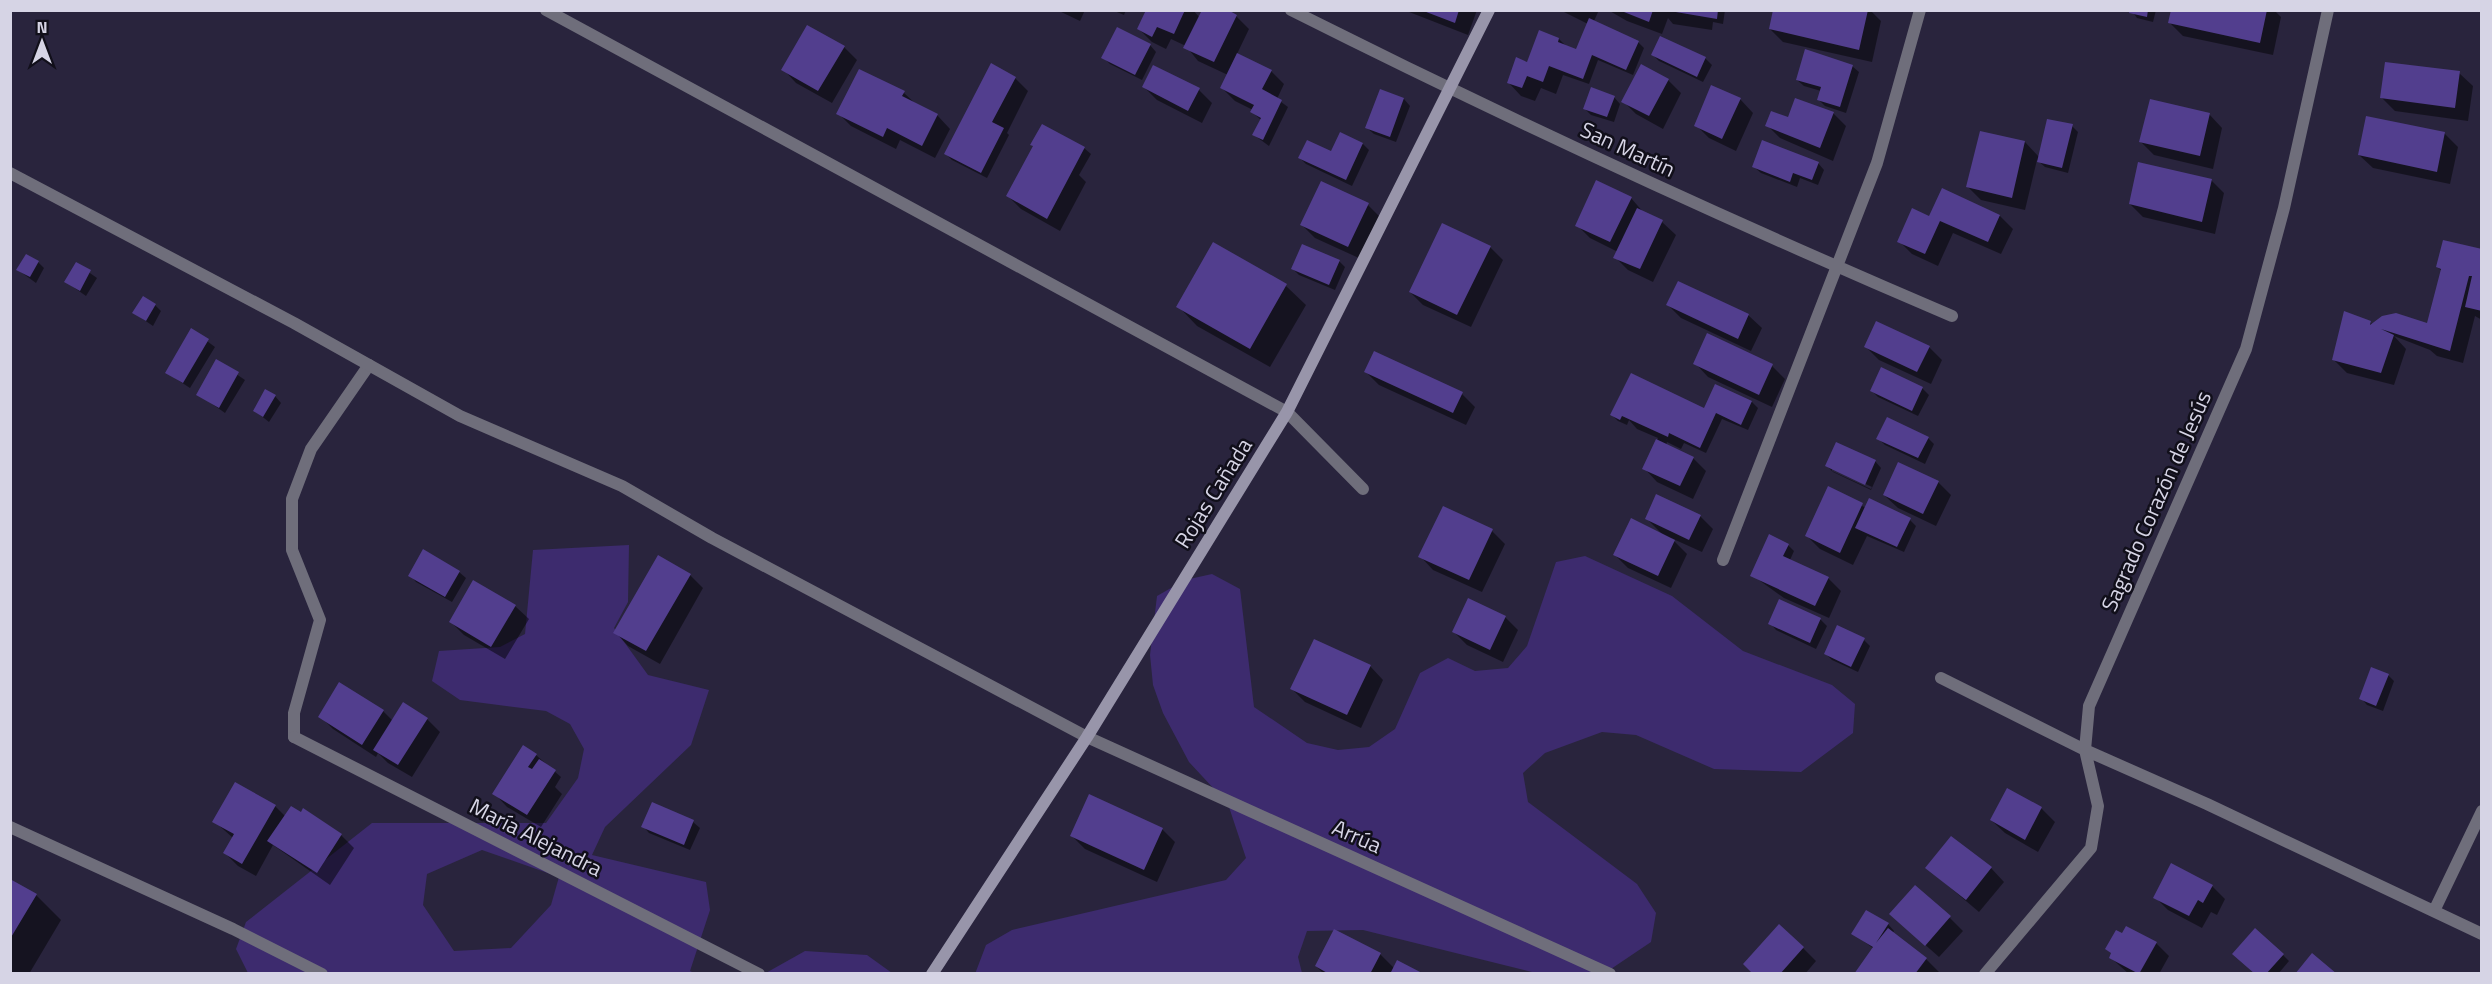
<svg xmlns="http://www.w3.org/2000/svg" width="2492" height="984" viewBox="0 0 2492 984" font-family="'Titillium Web',sans-serif">
	<style>
		.green { fill: #3d2b6e; fill-rule: evenodd }
		.shadow { fill: #0007; fill-rule: evenodd }
		.building { fill: #523e8e }
		.lines { fill: none; stroke-linecap: round; stroke-linejoin: round }
		.service { stroke: #6f6e7b; stroke-width: 12 }
		.minor { stroke: #6f6e7b; stroke-width: 12 }
		.secondary { stroke: #9895aa; stroke-width: 12 }
		.labels { text-anchor: middle; dominant-baseline: central; stroke-width: 5; stroke-linejoin: round; paint-order: stroke }
		.street-label { font-size: 22px; fill: #d6d4e5; stroke: #110f1a }
	</style>
	<rect width="100%" height="100%" fill="#29243d"/>
	<path class="green" d="M629 545 628 602 614 628 648 675 709 690 691 745 605 827 592 855 706 882 710 910 690 971 694 973H248L236 949 246 922 372 823H546L578 778 584 749 570 724 546 711 460 700 432 681 439 651 500 647 525 634 533 550ZM482 850 559 877 551 905 511 948 454 951 423 905 427 874Z
		M1585 556 1672 596 1743 651 1832 685 1855 704 1853 733 1801 772 1714 769 1636 735 1602 732 1545 753 1523 773 1528 802 1637 884 1656 913 1651 942 1605 973H1536L1363 930 1307 931 1298 957 1302 973 975 974 986 945 1012 930 1226 880 1246 858 1228 804 1189 762 1163 713 1153 685 1150 655 1157 596 1185 580 1212 574 1240 589 1254 707 1307 743 1338 750 1369 747 1395 729 1420 673 1448 658 1475 671 1508 668 1527 646 1556 562Z
		M805 951 867 955 892 973 764 974Z"/>
	<path class="shadow" d="M1057 10H1085L1080 21Z
		M1112 10H1126L1124 15Z
		M1147 10H1193L1200 18 1236 16 1249 29 1237 54 1271 71 1284 84 1277 99 1288 107 1269 146 1254 135 1261 120 1252 112 1253 110 1235 101 1222 88 1228 75 1198 61 1186 46 1171 39 1166 49 1152 42 1139 29Z
		M1404 10H1477L1468 35Z
		M1560 10H1599L1594 21 1638 42 1644 48 1633 75 1598 60 1589 84 1563 75 1556 94 1541 88 1535 101 1521 96 1508 82 1528 64 1559 39 1566 46 1577 51 1588 24Z
		M1608 10H1725L1723 24 1713 22 1712 30 1673 24 1668 18 1662 34 1627 21Z
		M1774 10H1870L1881 21 1872 62 1783 42 1770 29Z
		M2131 10H2156L2153 22 2137 18Z
		M2173 10H2274L2281 17 2273 55 2183 36 2170 23Z
		M1660 38 1705 58 1712 65 1703 82 1659 61 1653 55Z
		M1150 45 1156 52 1142 80 1110 64 1103 57Z
		M844 47 857 60 832 103 796 83 783 69Z
		M1852 66 1859 72 1846 113 1825 106 1819 100 1821 91 1804 86 1797 80Z
		M1154 67 1199 90 1212 103 1202 123 1157 100 1144 87Z
		M860 71 904 93 918 106 937 115 950 129 935 158 900 140 896 149 851 126 838 113Z
		M2459 73 2473 86 2468 121 2395 111 2382 98Z
		M1015 78 1028 91 1007 133 1009 135 987 178 952 160 946 154Z
		M1668 80 1681 93 1663 129 1636 114 1623 101Z
		M1381 91 1404 99 1410 106 1396 142 1374 134 1367 128Z
		M1614 97 1620 104 1614 122 1591 115 1585 109Z
		M1740 99 1753 113 1736 151 1709 138 1696 125Z
		M1833 113 1846 126 1833 161 1780 138 1767 125 1789 119Z
		M2209 114 2222 128 2213 169 2154 155 2141 142Z
		M2367 118 2445 134 2458 147 2450 184 2373 168 2359 155Z
		M2072 126 2078 132 2068 173 2045 167 2037 160 2025 210 1981 200 1968 187 2025 142 2039 157Z
		M1363 144 1369 150 1352 186 1306 164 1300 158 1331 153Z
		M1084 148 1091 154 1079 175 1086 182 1060 231 1021 209 1008 196Z
		M1818 163 1824 170 1818 185 1800 178 1797 187 1761 173 1754 167Z
		M2211 180 2224 193 2215 234 2143 217 2130 204Z
		M1631 198 1644 213 1662 222 1676 235 1653 282 1628 270 1615 257 1618 252 1590 238 1577 225Z
		M1368 205 1381 218 1361 259 1315 238 1302 225Z
		M2000 216 2013 229 2001 254 1953 233 1938 266 1912 254 1899 241 1930 218Z
		M1214 244 1286 286 1306 305 1270 367 1197 326 1178 306Z
		M1490 247 1503 260 1471 327 1423 305 1410 292Z
		M2482 248V320L2475 316 2463 363 2437 356 2430 350 2394 336 2406 349 2394 385 2347 373 2334 360 2370 322 2373 325 2428 326 2442 271 2437 267 2481 252Z
		M1339 261 1345 267 1335 290 1299 275 1293 269Z
		M38 262 44 268 36 283 18 270Z
		M77 264 97 278 86 296 66 282Z
		M1678 283 1748 315 1762 328 1751 351 1681 318 1668 305Z
		M155 305 161 311 153 326 134 313Z
		M192 330 215 347 190 388 167 373Z
		M1708 335 1772 366 1785 379 1772 407 1708 377 1695 363Z
		M1866 347H1929L1942 360 1931 384 1879 360Z
		M217 361 245 380 225 413 198 394Z
		M1366 372 1462 394 1475 407 1466 425 1379 385Z
		M1716 386 1752 402 1758 408 1748 430 1722 419 1706 453 1684 443 1681 449 1667 442 1666 445 1693 458 1706 471 1693 499 1657 482 1644 468 1658 438 1637 429 1629 420 1627 425 1618 421 1612 415 1704 410Z
		M1922 388 1929 395 1918 416 1878 397 1872 391Z
		M275 396 281 403 269 422 255 411Z
		M1878 438H1928L1934 444 1925 464 1885 445Z
		M1875 461 1881 468 1871 490 1833 472 1827 466ZM1832 468 1872 487 1871 489 1832 471Z
		M1938 482 1951 495 1936 526 1898 508 1884 495Z
		M1829 488 1866 508 1910 520 1916 526 1904 552 1867 536 1853 565 1820 549 1807 536Z
		M1700 516 1713 529 1702 552 1671 538 1687 554 1671 588 1628 568 1615 555 1663 535 1647 519Z
		M1492 531 1505 544 1482 592 1433 570 1420 556Z
		M1788 545 1794 551 1790 560 1828 578 1841 591 1829 618 1784 598 1752 575Z
		M423 551 459 572 466 578 452 602 416 582 410 575Z
		M690 575 703 588 660 664 628 646 615 632Z
		M1780 601 1821 620 1827 626 1816 649 1776 630 1770 623Z
		M515 606 529 619 505 659 464 635 451 622Z
		M1505 617 1518 630 1503 662 1467 645 1454 632Z
		M1864 640 1870 646 1858 672 1832 660 1825 653Z
		M1370 666 1383 680 1361 728 1305 702 1292 689Z
		M2388 675 2394 681 2383 711 2367 705 2361 698Z
		M383 711 393 721 427 719 440 732 412 777 388 763 378 753 376 757 333 729 320 716Z
		M536 755 561 777 555 787 562 794 541 827 507 807 494 793Z
		M2008 790 2042 809 2055 822 2038 852 2005 833 1991 820Z
		M652 804 693 822 700 828 690 850 649 833 643 826Z
		M275 806 285 816 341 835 354 848 330 885 273 845 256 876 238 866 225 853 233 838 214 821Z
		M1162 829 1175 842 1157 882 1085 849 1072 836Z
		M1927 868H1991L2004 882 1979 912Z
		M10 881 36 895 61 920 29 974H10Z
		M2212 886 2225 899 2217 915 2211 912 2202 928 2168 910 2155 897Z
		M1950 918 1963 931 1939 957 1905 927Z
		M1888 924 1894 931 1892 934 1926 959 1939 972 1938 974H1855L1874 949 1853 933Z
		M2156 943 2169 956 2159 974H2129L2111 958Z
		M1803 948 1816 961 1805 974H1754Z
		M1380 954 1394 968 1420 974H1324L1316 966Z
		M2283 955 2289 961 2278 974H2256Z"/>
	<path class="building" d="M1146 10H1185L1174 34 1157 27 1152 37 1137 29Z
		M1202 10H1228L1237 15 1214 62 1183 48Z
		M1421 10H1459L1455 23Z
		M1619 10H1653L1649 22Z
		M1664 10H1718L1717 19Z
		M1773 10H1868L1859 50 1769 29Z
		M2130 10H2148L2147 17 2129 13Z
		M2171 10H2267L2260 43 2168 23Z
		M1589 18 1639 41 1626 70 1592 55 1583 79 1549 66 1543 82 1527 76 1522 88 1507 83 1516 57 1527 62 1539 30 1559 38 1558 42 1576 49Z
		M807 25 845 46 818 91 781 70Z
		M1117 27 1151 44 1135 75 1101 58Z
		M1660 36 1706 57 1697 77 1651 55Z
		M1805 49 1853 65 1840 107 1817 100 1821 87 1796 80Z
		M1237 53 1272 70 1262 89 1282 100 1263 140 1252 135 1261 118 1250 112 1254 105 1220 88Z
		M2385 62 2460 71 2455 108 2380 98Z
		M991 63 1016 77 992 122 1004 128 981 173 944 154Z
		M1641 64 1669 79 1649 116 1621 102Z
		M1153 65 1200 88 1188 111 1142 87Z
		M859 69 905 91 902 96 938 114 922 146 887 128 883 137 836 114Z
		M1711 85 1741 98 1722 139 1694 126Z
		M1591 87 1615 96 1607 117 1583 109Z
		M1380 89 1404 98 1390 137 1365 128Z
		M1795 98 1834 112 1820 148 1765 126 1771 111 1788 117Z
		M2150 99 2210 113 2200 156 2139 142Z
		M2366 116 2445 132 2437 172 2358 155Z
		M2047 119 2073 124 2062 168 2037 162Z
		M1042 124 1085 147 1047 219 1006 196 1033 146 1030 145Z
		M1980 131 2025 141 2012 198 1966 187Z
		M1340 132 1363 143 1346 180 1298 158 1307 140 1331 151Z
		M1762 140 1819 162 1812 180 1793 173 1790 182 1752 167Z
		M2138 162 2212 179 2202 222 2129 204Z
		M1596 180 1632 197 1610 242 1575 226Z
		M1321 181 1369 203 1348 247 1300 225Z
		M1942 188 2000 215 1988 242 1940 221 1925 254 1897 242 1912 208 1929 216Z
		M1637 208 1663 220 1640 269 1613 258Z
		M1442 223 1491 246 1457 315 1409 292Z
		M2443 240 2482 249V311L2465 307 2472 276H2469L2450 351 2381 329 2394 335 2381 373 2332 360 2344 311 2371 321 2370 325 2382 316 2396 313 2427 323 2441 269 2436 267Z
		M1213 242 1287 284 1250 349 1176 307Z
		M1302 244 1340 260 1329 285 1291 269Z
		M26 254 39 261 30 277 16 270Z
		M76 262 91 270 80 291 64 282Z
		M1678 281 1749 314 1738 339 1666 305Z
		M143 296 156 304 146 321 132 313Z
		M1876 321 1930 346 1917 372 1864 347Z
		M191 328 209 339 183 383 165 373Z
		M1707 333 1773 364 1759 395 1693 364Z
		M1374 351 1463 392 1453 413 1364 372Z
		M216 359 239 372 219 408 196 395Z
		M1881 367 1923 387 1912 411 1870 391Z
		M1631 373 1704 408 1715 384 1752 401 1741 425 1716 413 1700 448 1669 433 1668 437 1622 416 1620 420 1610 415Z
		M265 389 276 395 263 417 253 411Z
		M1887 417 1929 437 1918 458 1876 439Z
		M1656 439 1694 457 1680 486 1642 469Z
		M1836 442 1876 460 1865 485 1825 466Z
		M1898 462 1939 481 1923 514 1883 495Z
		M1828 486 1863 503 1840 553 1805 536Z
		M1656 494 1701 515 1689 540 1645 519Z
		M1869 498 1911 518 1897 547 1855 528Z
		M1443 506 1493 529 1469 580 1418 557Z
		M1631 518 1675 540 1658 576 1613 555Z
		M1769 534 1789 544 1783 556 1829 577 1815 606 1750 576Z
		M423 549 460 571 445 597 408 576Z
		M658 555 691 574 646 651 613 633Z
		M473 580 516 605 491 647 449 622Z
		M1468 598 1506 616 1490 650 1452 632Z
		M1779 599 1821 618 1810 643 1768 624Z
		M1837 625 1865 638 1851 667 1824 654Z
		M1314 639 1371 665 1347 715 1290 689Z
		M2371 667 2389 674 2376 706 2359 699Z
		M339 682 384 710 362 745 318 717Z
		M403 702 428 718 398 765 373 750Z
		M523 745 537 754 528 767 532 769 539 759 556 770 527 815 492 794Z
		M235 782 276 805 242 864 223 853 234 834 212 822Z
		M2007 788 2042 807 2025 840 1990 820Z
		M1089 794 1163 828 1144 870 1070 836Z
		M652 802 694 820 684 845 641 827Z
		M291 806 301 812 303 808 342 834 317 873 267 841Z
		M1951 836 1992 867 1966 900 1925 868Z
		M2171 863 2213 885 2203 903 2198 900 2189 916 2153 898Z
		M10 879 37 894 10 939Z
		M1915 885 1951 916 1925 946 1889 914Z
		M1866 910 1889 923 1876 943 1888 928 1927 958 1915 974H1854L1873 947 1851 934Z
		M1779 924 1804 947 1780 974H1753L1743 964Z
		M2126 926 2157 942 2139 974 2109 958 2111 953 2105 949 2116 930 2122 933Z
		M2255 928 2284 954 2266 974H2255L2232 954Z
		M1334 929 1381 953 1370 974H1329L1315 966Z
		M2312 953 2337 974H2295Z
		M1397 960 1424 974H1390Z"/>
	<g class="lines">
		<path class="service" d="M1287 412 1363 489
			M294 737V713L320 620 292 550V499L311 449 369 365
			M10 827 233 929 322 974"/>
		<path class="minor" d="M546 10 1287 412
			M1291 10C1508 119 1729 221 1952 316
			M10 173 294 323 460 416 622 486 712 538 1087 737 1610 974
			M1723 560 1877 163 1920 10
			M1941 678 2085 750 2207 804 2482 934
			M294 737 759 974
			M2434 911 2482 811
			M1985 974 2091 848 2098 806 2085 750 2089 706 2246 349 2284 208 2328 10"/>
		<path class="secondary" d="M932 974 1087 737 1287 412 1489 10"/>
	</g>
	<g class="labels">
		<g class="street-label">
			<text transform="translate(1628 149) rotate(25)">San Martín</text>
			<text transform="translate(1213 493) rotate(-58)">Rojas Cañada</text>
			<text transform="translate(2156 501) rotate(-66)">Sagrado Corazón de Jesús</text>
			<text transform="translate(1357 836) rotate(24)">Arrúa</text>
			<text transform="translate(536 837) rotate(27)">María Alejandra</text>
		</g>
	</g>
	<rect width="2492" height="984" fill="none" stroke="#d6d4e5" stroke-width="24"/>
	<g transform="translate(42 42)" stroke="#110f1a" stroke-width="4.5" paint-order="stroke">
	<path d="M0-4.5L10 22L0 15L-10 22Z" fill="#d6d4e5"/>
	<text y="-9" font-size="16" font-weight="bold" text-anchor="middle" fill="#d6d4e5">N</text>
	</g>
</svg>
